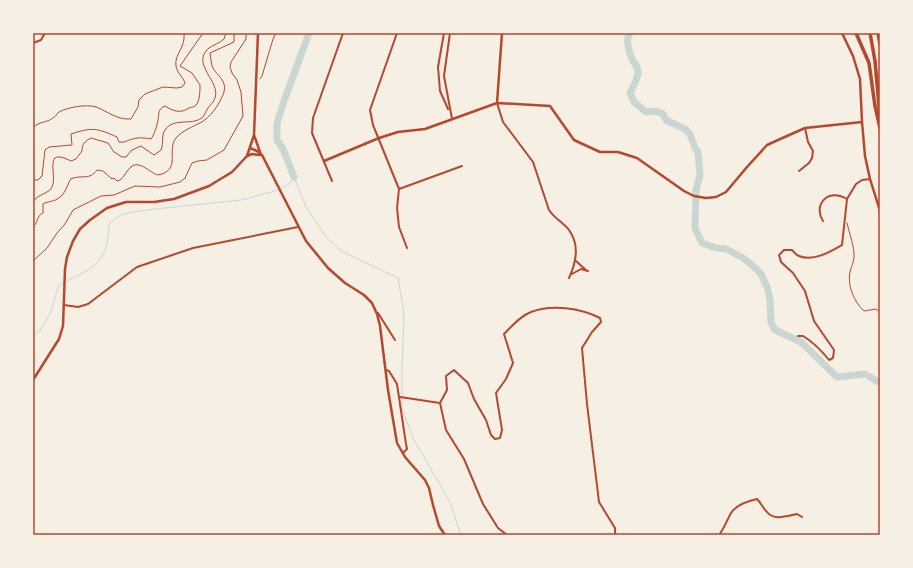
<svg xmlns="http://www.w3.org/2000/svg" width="913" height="568" viewBox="0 0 913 568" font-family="'Open Sans',sans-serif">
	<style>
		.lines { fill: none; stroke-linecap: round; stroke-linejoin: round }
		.stream { stroke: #c9d6d2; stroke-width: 1 }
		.river { stroke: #c9d6d2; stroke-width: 7 }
		.path { stroke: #b5482f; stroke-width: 1 }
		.minor { stroke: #b5482f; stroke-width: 2 }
		.tertiary { stroke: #b5482f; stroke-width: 2.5 }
		.motorway { stroke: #b5482f; stroke-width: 3.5 }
		.neatline { fill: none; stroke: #b5482f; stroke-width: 1.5 }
	</style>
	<rect width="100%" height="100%" fill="#f6efe4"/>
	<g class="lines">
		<path class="stream" d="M33 337C49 326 53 302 59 285 90 269 109 265 109 224L120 215 133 212 155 209 242 200 278 190 289 184 294 177 306 207 327 238 341 251 398 278 404 314 402 368V409L414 440 449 500 461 535"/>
		<path class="river" d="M630 33C625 40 629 53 633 61 635 64 638 67 638 72 638 78 633 87 630 93L634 102 646 112 656 111 663 114 666 120 670 122 685 129 690 134 695 148 698 152 700 175 696 190 695 228 702 243 716 248 726 249 743 258 752 265 761 274 767 287 770 299 771 323 775 330 801 342 837 377 865 374 880 383
			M294 177 283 149 277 140V123L284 101 309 33"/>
		<path class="path" d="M260 79 262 76 273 39 276 33
			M33 127C41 121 46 123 53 118 55 117 57 114 59 112 68 107 87 104 96 107 109 112 117 120 131 119L138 107 139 100 145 94 163 87 177 88 182 87 185 83C183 77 177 73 176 66 174 54 186 48 184 33
			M33 180H38L42 176 45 150 49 147 72 145 71 134C92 127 97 128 117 137L119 142C125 143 127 140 133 139 138 137 145 138 151 139 154 135 157 126 158 120 159 113 158 109 165 106 173 111 180 114 189 108 192 107 195 107 197 104 200 99 200 90 200 85L192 73 180 66 203 33
			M33 202C37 194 49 194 52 187 58 176 42 146 71 161L76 159 82 151C82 144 85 141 91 138L108 143 114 152 122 157H126L132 150 141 146 154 155 161 150C164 143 161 136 165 130 174 117 190 126 202 118 204 116 206 111 208 108 210 105 214 102 215 98 221 81 190 64 209 48 213 45 220 43 224 39L226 33
			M847 223C849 232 855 249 854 257 854 262 851 267 850 272 847 285 854 302 864 311L876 309 880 312
			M33 227C38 223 37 215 43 213V204C48 201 55 202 60 197 66 193 69 180 71 179 82 174 89 181 97 170L103 171 112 179 114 178 117 181 120 180C125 177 127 169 132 166 141 161 150 173 158 175 182 170 166 151 176 138 182 131 192 127 200 123 210 118 220 104 224 92 227 80 217 76 213 68 211 64 211 58 210 53L234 42V33
			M33 261 47 248 57 233 65 224 73 210 101 196 114 195 135 186 160 187 180 182 185 178 192 163 198 161 207 160 224 150 243 116 241 92 237 80 232 73 230 67 231 62 246 39V33"/>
		<path class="minor" d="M397 33 370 110 373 125 399 189 397 208 399 227 407 248
			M444 33 438 67 440 91 448 109
			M450 33 444 76 452 119
			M33 43 41 40 45 33
			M497 103 503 122 533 162 549 210C555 219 564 223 569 230 580 245 576 263 569 278
			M799 171 809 163 812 158 813 151 808 142 805 128
			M332 181 312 133 313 118 343 33
			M399 189 462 166
			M823 221C813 206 827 187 847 199
			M576 261 587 271
			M572 274 581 269 588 271
			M64 305 78 307 88 304 137 267 193 248 298 227
			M378 313 395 340
			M798 336H803C813 342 821 350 829 360L833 358 834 350 814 321 805 291 793 273 781 262 779 255 784 250H792C794 252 796 255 799 256 813 262 830 252 842 245L847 199 856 184 862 180 870 179
			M386 370 389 371 397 384 406 444 407 449 403 453
			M400 397 440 403
			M440 403 447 390 446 376 454 370 468 383 474 399 486 420 491 435 495 439 500 438 502 430 496 393 506 379 513 363 504 334C512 326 520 316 531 312 552 304 580 308 600 318L601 322 592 332 582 348 587 404 599 502 615 528V535
			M440 403 446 430 464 459 483 504 498 528 507 535
			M719 535C725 527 727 520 731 513 736 505 748 501 757 499 761 503 763 508 767 512 774 521 787 516 797 514L802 517"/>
		<path class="tertiary" d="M842 33 853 56 860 79 862 122 865 156 870 179 880 211
			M497 103 502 33
			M254 135 261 155
			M250 148 257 151 262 155 306 241 328 268 345 283 364 295 372 303 377 314 380 326 388 390 397 443 405 457 425 480 429 488 433 505 439 526 445 535
			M247 156 252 154 259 155
			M324 161 379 138 398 132 425 129 497 103 550 106 574 140 600 152H618L637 158 684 191 694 196 706 198 716 197 726 192 747 167 767 145 778 140 805 128 862 122
			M33 380 59 339 63 326 65 269 67 257 73 241 80 229 90 220 107 208 126 202H154L174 199 209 186 232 172 247 156 254 135 258 33"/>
		<path class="motorway" d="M856 33 869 63 875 106 880 128
			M870 33 875 61 880 117
			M878 33 880 45"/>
	</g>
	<rect width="913" height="568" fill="none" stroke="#f6efe4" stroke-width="68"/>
	<rect x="34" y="34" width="845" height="500" class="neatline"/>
</svg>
